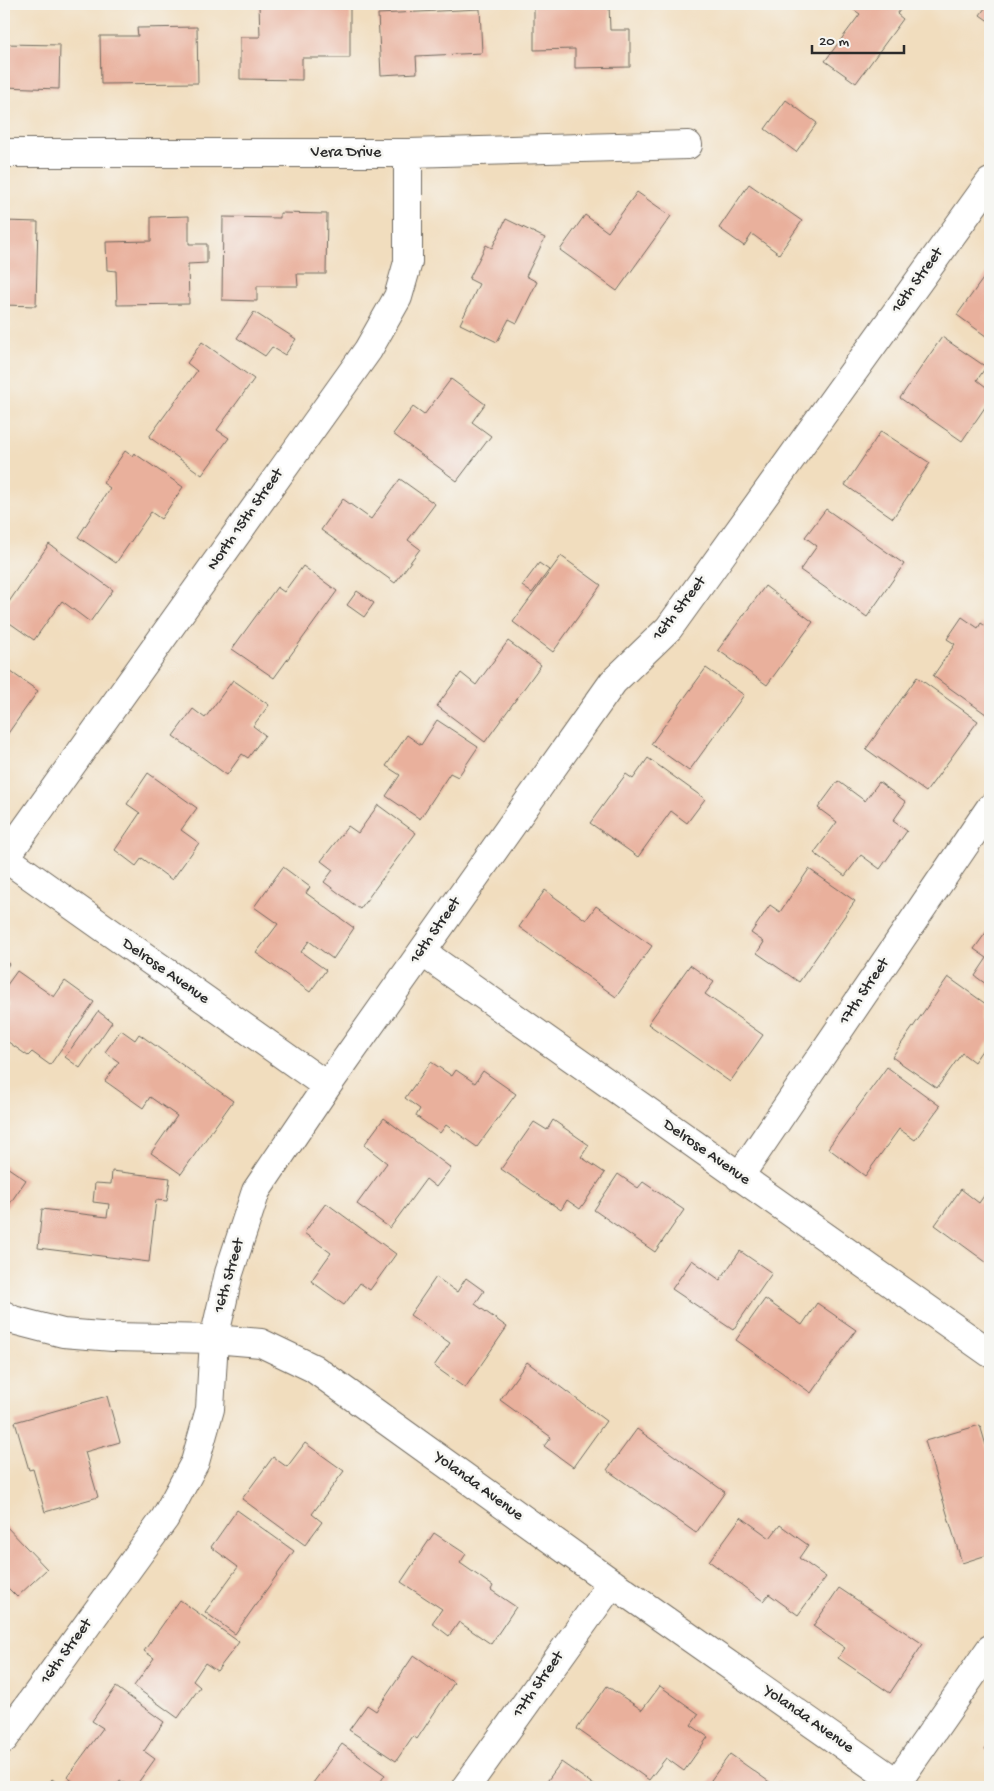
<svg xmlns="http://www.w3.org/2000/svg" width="994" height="1791" viewBox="0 0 994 1791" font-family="'Gochi Hand',sans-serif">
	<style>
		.building { fill: #e9b09c }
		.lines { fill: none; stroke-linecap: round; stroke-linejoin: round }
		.minor-casing { stroke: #70695e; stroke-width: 30 }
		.minor { stroke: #fff; stroke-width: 28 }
		.labels { text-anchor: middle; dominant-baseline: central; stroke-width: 5; stroke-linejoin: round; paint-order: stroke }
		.street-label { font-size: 16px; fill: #2b2b2b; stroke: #f6f6f2 }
	</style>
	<rect width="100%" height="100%" fill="#f6f6f2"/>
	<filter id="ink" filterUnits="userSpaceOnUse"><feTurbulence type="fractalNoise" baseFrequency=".02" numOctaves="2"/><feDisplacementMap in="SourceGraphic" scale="10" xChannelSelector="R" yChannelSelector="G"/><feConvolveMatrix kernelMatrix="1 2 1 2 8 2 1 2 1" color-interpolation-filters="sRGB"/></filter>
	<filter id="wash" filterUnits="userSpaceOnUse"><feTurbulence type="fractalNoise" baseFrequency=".0096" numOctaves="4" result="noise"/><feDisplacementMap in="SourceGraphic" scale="20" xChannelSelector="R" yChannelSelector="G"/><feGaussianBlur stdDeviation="1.12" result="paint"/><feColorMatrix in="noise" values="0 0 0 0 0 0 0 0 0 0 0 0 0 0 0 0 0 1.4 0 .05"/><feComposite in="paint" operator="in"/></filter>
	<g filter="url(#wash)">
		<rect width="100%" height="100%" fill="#f1ddbe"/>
		<g id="blocks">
			<path class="building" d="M259 4H350V58H302V80L240 79V37H260Z
				M534 4H609L610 30H630V67L575 68V49L534 50Z
				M849 4H905L897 14 903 19 856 83 825 61 860 14 847 5Z
				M988 4H990V22L980 15Z
				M480 9 482 53 416 56 417 73 381 75 378 14Z
				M197 27 198 83 101 84 100 36H138L137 28Z
				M4 44 60 45 59 89 4 87Z
				M786 100 817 123 796 152 765 129Z
				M749 184 802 221 779 254 752 234 744 246 719 228Z
				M637 192 671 216 617 291 560 250 585 215 608 232Z
				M280 213 327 214 326 274H297L298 286H257V301L222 300 223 217 280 218Z
				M189 216V244H207V263L188 264 189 304 117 305 116 271 107 270 106 242 151 241V217Z
				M506 219 545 238 526 276 537 282 517 323 509 319 497 342 460 324 479 284 469 279 486 245 492 248Z
				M4 221 38 222 36 306 4 305Z
				M990 269V339L957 315Z
				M254 312 296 339 285 355 272 347 265 356 237 338Z
				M942 337 986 367 977 380 990 390V400L962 441 900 398Z
				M202 342 254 379 217 430 229 438 202 475 149 437 197 371 187 363Z
				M451 379 485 404 472 422 491 436 457 481 393 434 413 407 424 415Z
				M881 431 930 463 893 518 845 485Z
				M125 451 132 456 134 453 183 487 161 519 151 512 116 563 78 537 110 488 103 483Z
				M400 479 435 504 408 540 420 549 395 583 321 530 343 499 371 519Z
				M826 509 904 564 867 617 800 570 817 546 805 537Z
				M49 544 113 590 90 622 62 601 34 640 4 619V609Z
				M561 556 601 585 553 652 513 622Z
				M539 563 549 570 532 593 522 586Z
				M303 566 337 591 274 678 232 649 277 587 284 592Z
				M765 586 813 622 767 685 718 650Z
				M357 591 374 603 364 617 347 605Z
				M962 617 978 628 981 623 990 629V717L933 676 955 644 947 639Z
				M508 641 541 665 485 742 437 706 461 673 476 685Z
				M4 667 38 691 4 739Z
				M706 668 744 695 689 771 651 744Z
				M917 677 978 721 926 792 866 749Z
				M233 680 269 705 253 726 265 735 248 758 242 754 227 775 173 736 193 709 205 718Z
				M437 720 478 747 458 777 450 773 420 819 386 796 400 775 386 766 407 735 421 745Z
				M648 758 705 799 687 823 671 811 638 857 590 823 626 774 633 779Z
				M148 773 197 808 181 830 199 843 172 880 142 858 136 866 115 850 140 813 127 804Z
				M838 781 865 801 879 782 906 802 893 821 907 831 880 869 861 855 845 876 814 853 837 822 818 808Z
				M378 805 416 833 360 909 324 882 333 870 321 861 348 826 358 833Z
				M283 867 310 887 306 893 354 928 333 959 309 941 301 952 326 970 310 992 256 953 278 924 254 907Z
				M809 869 855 901 799 982 757 953 764 942 751 933 770 905 780 912Z
				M545 890 586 920 596 906 652 946 616 997 519 927Z
				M990 927V987L975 976 987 958 974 949Z
				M4 960 9 964 4 971Z
				M690 965 714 982 705 994 763 1035 730 1082 648 1024Z
				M17 971 54 997 65 981 94 1002 50 1065 32 1052 28 1056 4 1039V1009L8 1003 4 999V989Z
				M948 977 990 1007V1039L974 1062 962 1053 937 1088 892 1057Z
				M98 1011 112 1022 80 1068 65 1057Z
				M121 1030 135 1040 139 1034 233 1101 181 1174 151 1153 177 1116 150 1097 143 1108 105 1081 119 1062 105 1052Z
				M431 1062 452 1076 456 1070 475 1083 483 1071 516 1094 477 1147 446 1125 440 1133 416 1116 420 1109 405 1098Z
				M887 1067 940 1106 915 1140 899 1129 865 1176 828 1148Z
				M384 1118 451 1168 436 1187 426 1179 390 1228 357 1204 387 1163 364 1145Z
				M553 1120 589 1145 581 1157 605 1173 580 1209 567 1200 561 1210 501 1169 534 1122 547 1130Z
				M4 1165 26 1180 4 1212Z
				M112 1171 170 1178 167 1201 156 1200 149 1262 38 1248 42 1209 107 1217 109 1204 93 1202 95 1183 111 1184Z
				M618 1174 638 1188 643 1182 684 1210 655 1252 594 1210Z
				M990 1187V1265L935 1225 961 1189 979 1203Z
				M326 1203 396 1254 370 1290 360 1283 344 1305 311 1281 331 1253 304 1233Z
				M740 1251 772 1273 733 1330 672 1289 692 1260 720 1280Z
				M436 1277 457 1292 466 1278 484 1291 475 1304 507 1327 465 1388 434 1366 450 1343 410 1315Z
				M765 1299 802 1325 817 1303 856 1330 811 1393 736 1340Z
				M527 1362 606 1421 573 1467 544 1446 551 1437 500 1400Z
				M107 1396 120 1442 85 1452 98 1497 45 1512 33 1469 29 1470 15 1422Z
				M980 1425 990 1459V1554L962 1563 925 1441Z
				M637 1429 725 1492 696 1533 607 1470Z
				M305 1443 344 1471 312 1514 322 1522 305 1545 242 1499 273 1457 287 1467Z
				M237 1510 294 1551 235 1634 205 1612 238 1567 211 1547Z
				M741 1517 770 1538 780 1525 808 1545 799 1558 826 1577 798 1615 769 1594 763 1601 709 1561Z
				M4 1524 47 1569 17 1597 7 1587 4 1589Z
				M434 1533 466 1554 460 1563 493 1586 491 1590 516 1607 491 1644 459 1622 449 1636 432 1623 442 1609 401 1582Z
				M839 1588 923 1644 890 1693 838 1658 845 1648 813 1626Z
				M180 1600 239 1642 217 1671 205 1663 193 1681 200 1687 178 1718 134 1686 154 1658 144 1651Z
				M414 1655 454 1683 417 1739 413 1736 396 1761 349 1730 367 1705 376 1711Z
				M607 1686 642 1710 660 1686 699 1714 691 1725 708 1737 684 1771 666 1758 649 1780 577 1729Z
				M116 1687 164 1722 144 1751 155 1759 135 1787H130L120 1780 115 1787H81L67 1777 103 1728 92 1721Z
				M990 1742V1752L985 1749Z
				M342 1744 385 1775 377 1787H310Z
				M730 1754 775 1786 779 1781 788 1787H706Z
				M561 1762 597 1787H543Z
				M52 1779 63 1787H46Z"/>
		</g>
	</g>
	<g filter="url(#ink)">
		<use href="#blocks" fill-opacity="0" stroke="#70695e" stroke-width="1"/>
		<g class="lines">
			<defs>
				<path id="minor" d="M4 153H408L688 145
					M4 857 327 1086
					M5 858 368 350 398 297 408 262V153
					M422 952 990 1353
					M739 1177 990 808
					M4 1315 13 1320 63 1333 113 1337 214 1339 261 1343 313 1368 612 1583 903 1787
					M4 1739 165 1518 195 1462 210 1409 214 1339 229 1273 256 1191 327 1086 613 682 669 628 990 182
					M466 1787 612 1583
					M894 1787 990 1649"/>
			</defs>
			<use href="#minor" class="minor-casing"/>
			<use href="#minor" class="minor"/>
		</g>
	</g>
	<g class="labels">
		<g class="street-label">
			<text x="346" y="153">Vera Drive</text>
			<text transform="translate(918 281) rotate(-54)">16th Street</text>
			<text transform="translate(246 520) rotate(-55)">North 15th Street</text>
			<text transform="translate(680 609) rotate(-52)">16th Street</text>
			<text transform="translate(436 931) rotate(-55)">16th Street</text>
			<text transform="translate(165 972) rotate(35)">Delrose Avenue</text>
			<text transform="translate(865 992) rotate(-56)">17th Street</text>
			<text transform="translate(706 1153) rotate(35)">Delrose Avenue</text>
			<text transform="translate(230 1276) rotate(-74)">16th Street</text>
			<text transform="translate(478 1487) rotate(36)">Yolanda Avenue</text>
			<text transform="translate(67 1652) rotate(-54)">16th Street</text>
			<text transform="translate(539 1685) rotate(-55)">17th Street</text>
			<text transform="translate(808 1720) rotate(35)">Yolanda Avenue</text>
		</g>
	</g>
	<rect width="994" height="1791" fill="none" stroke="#f6f6f2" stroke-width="20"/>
	<path d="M812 45v8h92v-8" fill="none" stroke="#2b2b2b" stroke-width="2.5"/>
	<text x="819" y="45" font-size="15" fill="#2b2b2b" stroke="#f6f6f2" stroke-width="4" paint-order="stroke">20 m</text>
</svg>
